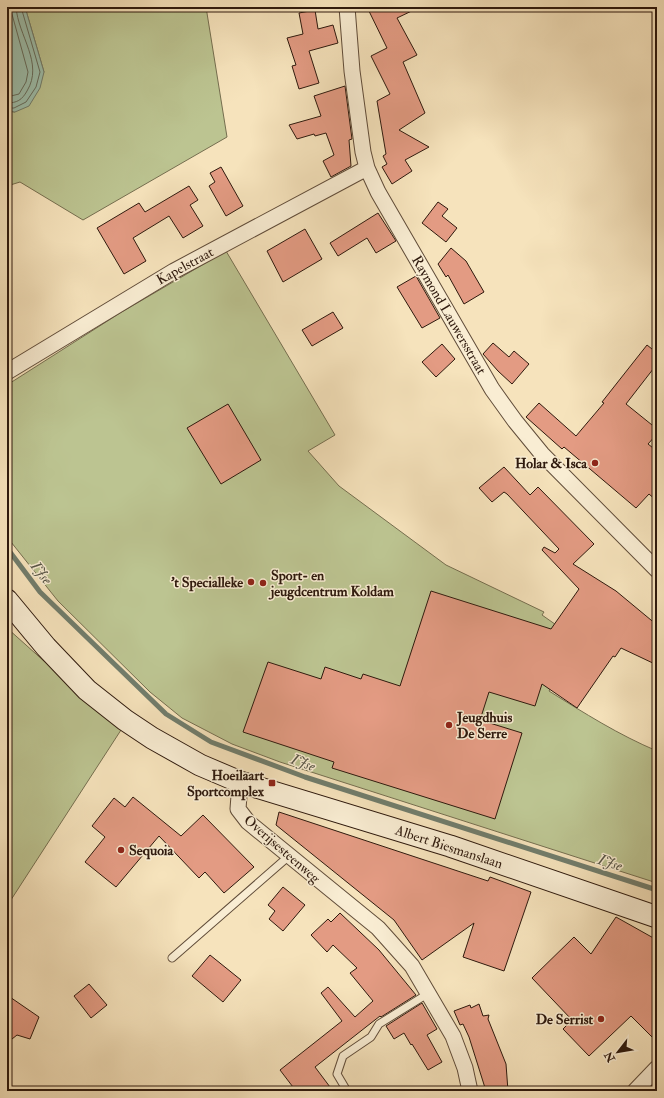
<svg xmlns="http://www.w3.org/2000/svg" width="664" height="1098" viewBox="0 0 664 1098" font-family="'IM FELL Double Pica',serif">
	<style>
		.green { fill: #bcc491; stroke: #756e4f }
		.water { fill: #9dbfac; stroke: #717d6c }
		.lines { fill: none; stroke-linecap: round; stroke-linejoin: round }
		.shore { stroke: #666c5c; stroke-width: 1 }
		.stream { stroke: #717d6c; stroke-width: 5 }
		.building { fill: #e39b83; stroke: #2e190d }
		.service-casing { stroke: #604c39; stroke-width: 9 }
		.minor-casing { stroke: #604c39; stroke-width: 17 }
		.secondary-casing { stroke: #2e190d; stroke-width: 23 }
		.service { stroke: #f9edd3; stroke-width: 7 }
		.minor { stroke: #f9edd3; stroke-width: 15 }
		.secondary { stroke: #f9edd3; stroke-width: 21 }
		.poi-dot { fill: #8f2418; stroke: #f9edd3; stroke-width: 1.5 }
		.labels { text-anchor: middle; dominant-baseline: central; stroke-width: 3; stroke-linejoin: round; paint-order: stroke }
		.street-label { font-size: 14px; fill: #2e190d; stroke: #f9edd3 }
		.poi-label { font-size: 14px; font-weight: bold; fill: #2e190d; stroke: #f9edd3; text-anchor: end }
		.water-label { font-size: 15px; font-style: italic; fill: #555345; stroke: #f9edd3 }
	</style>
	<rect width="100%" height="100%" fill="#f6e3bc"/>
	<filter id="stains"><feTurbulence type="fractalNoise" baseFrequency=".005" numOctaves="4"/><feColorMatrix values="0 0 0 0 .2 0 0 0 0 .09 0 0 0 0 .02 0 0 0 .5 -.17"/></filter>
	<radialGradient id="worn" r=".72"><stop offset=".6" stop-color="#630" stop-opacity="0"/><stop offset="1" stop-color="#630" stop-opacity=".3"/></radialGradient>
	<path class="green" d="M25 7H206L227 137 83 220 20 182 7 186V111L15 112 44 72Z
		M226 251 335 435 308 451 339 486 446 565 544 612 542 615 579 641 549 691C584 713 619 735 657 751V883L280 762 232 744 182 718 150 692 58 601 7 537V385L120 313Z
		M7 628 121 730 7 906Z"/>
	<path class="water" d="M7 7H25L44 72 40 88 29 106 15 112 7 111Z"/>
	<g class="lines">
		<path class="shore" d="M7 97 19 94 26 82 28 72 10 7
			M7 103C17 103 22 100 27 91 44 63 18 36 16 7
			M7 108H14L26 102 36 87 40 72 21 7"/>
		<path class="stream" d="M7 548 40 592 166 714 211 742 305 777 657 890"/>
	</g>
	<path class="building" d="M367 7H420L397 18 417 55 403 62 425 113 399 130 429 147 405 160 412 171 392 184 382 167 387 164 383 156 386 154 377 101 390 94 371 56 387 48Z
		M315 10 318 29 333 25 338 43 309 51 319 83 299 89 292 66 296 65 287 38 303 34 299 13Z
		M345 86 352 139 349 140 351 166 331 177 323 161 334 155 326 133 315 136 314 134 297 139 289 125 321 116 314 96Z
		M221 167 243 206 226 216 209 186 215 182 210 173Z
		M189 186 198 200 190 205 203 226 183 238 169 216 133 238 146 261 124 274 97 228 139 203 145 212Z
		M438 202 448 209 442 216 457 228 446 242 422 223Z
		M378 213 396 241 376 253 367 238 338 256 330 243Z
		M305 229 322 259 283 282 267 251Z
		M451 248 466 261 484 292 464 304 448 275 446 277 438 264Z
		M416 276 440 318 422 328 397 287Z
		M333 312 343 328 312 346 302 330Z
		M493 343 509 357 514 351 529 364 512 384 498 371 483 354Z
		M442 344 455 359 436 377 422 362Z
		M647 345 657 353V364L626 404 657 429V434L648 444 657 451V501L649 494 636 508 564 447 562 449 526 417 539 403 576 436 604 403 602 402Z
		M228 404 261 460 221 484 187 428Z
		M504 467 530 495 538 487 594 544 573 564 616 591 657 625V665L621 648 615 657 613 656 577 708 542 684 535 706 489 692 480 720 522 733 495 819 332 768 334 762 243 732 268 662 321 679 325 667 361 679 363 674 400 686 431 591 551 629 579 589 542 550 544 547 555 553 559 549 507 494 504 492 492 502 479 488Z
		M133 797 181 836 203 815 254 867 224 893 205 872 199 878 159 836 116 887 85 862 105 837 92 826 114 798 125 807Z
		M279 812 488 881 490 877 531 892 504 971 463 957 474 923 422 960 394 920 276 825Z
		M283 887 305 905 283 931 269 919 275 911 268 905Z
		M340 913 379 950 416 995 381 1017 380 1016 315 1067 333 1091H296L280 1070 342 1021 321 993 328 987 355 1017 373 1001 350 973 357 968 333 945 327 952 311 935 328 919 331 922Z
		M616 917 657 940V1042L631 1016 589 1056 563 1029 572 1020 532 978 574 937 591 954Z
		M210 955 241 980 223 1002 192 976Z
		M89 984 107 1005 91 1018 74 996Z
		M7 995 39 1017 30 1039 17 1035 7 1043Z
		M422 1003 437 1029 427 1035 442 1062 428 1070 412 1044 411 1045 404 1033 394 1039 386 1026Z
		M479 1004 483 1016 489 1015 488 1019 506 1064 508 1091H486L469 1037 463 1024 460 1025 454 1011 470 1005 471 1008Z"/>
	<g class="lines">
		<defs>
			<path id="service" d="M172 958 289 856
				M347 1091 337 1074 343 1056 371 1037 379 1024 429 993"/>
			<path id="minor" d="M347 7 352 71 363 152 367 168 378 192 492 389 515 421 542 454 657 570
				M7 372 174 271 367 168
				M240 782 238 809 248 822 378 928 412 966 453 1036 465 1068 470 1091
				M635 1091 657 1068"/>
			<path id="secondary" d="M7 600 46 647 87 690 125 720 152 738 200 765 240 782 450 846 657 917"/>
		</defs>
		<use href="#service" class="service-casing"/>
		<use href="#minor" class="minor-casing"/>
		<use href="#secondary" class="secondary-casing"/>
		<use href="#service" class="service"/>
		<use href="#minor" class="minor"/>
		<use href="#secondary" class="secondary"/>
	</g>
	<g class="poi-dot">
		<circle cx="595" cy="463" r="4"/>
		<circle cx="251" cy="582" r="4"/>
		<circle cx="263" cy="583" r="4"/>
		<circle cx="449" cy="725" r="4"/>
		<rect x="268" y="779" width="8" height="8" rx="2"/>
		<circle cx="121" cy="850" r="4"/>
		<circle cx="601" cy="1019" r="4"/>
	</g>
	<g class="labels">
		<g class="street-label">
			<text transform="translate(185 266) rotate(-29)">Kapelstraat</text>
			<text transform="translate(449 315) rotate(60)">Raymond Lauwersstraat</text>
			<text transform="translate(449 847) rotate(18)">Albert Biesmanslaan</text>
			<text transform="translate(282 849) rotate(41)">Overijsesteenweg</text>
		</g>
		<g class="poi-label">
			<text x="587" y="463">Holar &amp; Isca</text>
			<text x="271" y="575" text-anchor="start">Sport- en<tspan x="271" dy="16">jeugdcentrum Koldam</tspan></text>
			<text x="243" y="582">'t Specialleke</text>
			<text x="457" y="717" text-anchor="start">Jeugdhuis<tspan x="457" dy="16">De Serre</tspan></text>
			<text x="264" y="775">Hoeilaart<tspan x="264" dy="16">Sportcomplex</tspan></text>
			<text x="129" y="850" text-anchor="start">Sequoia</text>
			<text x="593" y="1019">De Serrist</text>
		</g>
		<g class="water-label">
			<text transform="translate(41 573) rotate(52)">IJse</text>
			<text transform="translate(303 763) rotate(20)">IJse</text>
			<text transform="translate(610 863) rotate(18)">IJse</text>
		</g>
	</g>
	<rect width="664" height="1098" fill="none" stroke="#f6e3bc" stroke-width="24"/>
	<rect x="8" y="8" width="648" height="1082" fill="none" stroke="#2e190d" stroke-width="2"/>
	<rect x="12" y="12" width="640" height="1074" fill="none" stroke="#2e190d"/>
	<g transform="translate(618 1052) rotate(239)" stroke="#f9edd3" stroke-width="3" paint-order="stroke">
	<path d="M0-3L7 15L0 10L-7 15Z" fill="#2e190d"/>
	<text y="-6" font-size="11" font-weight="bold" text-anchor="middle" fill="#2e190d">N</text>
	</g>
	<rect width="100%" height="100%" filter="url(#stains)"/>
	<rect width="100%" height="100%" fill="url(#worn)"/>
</svg>
